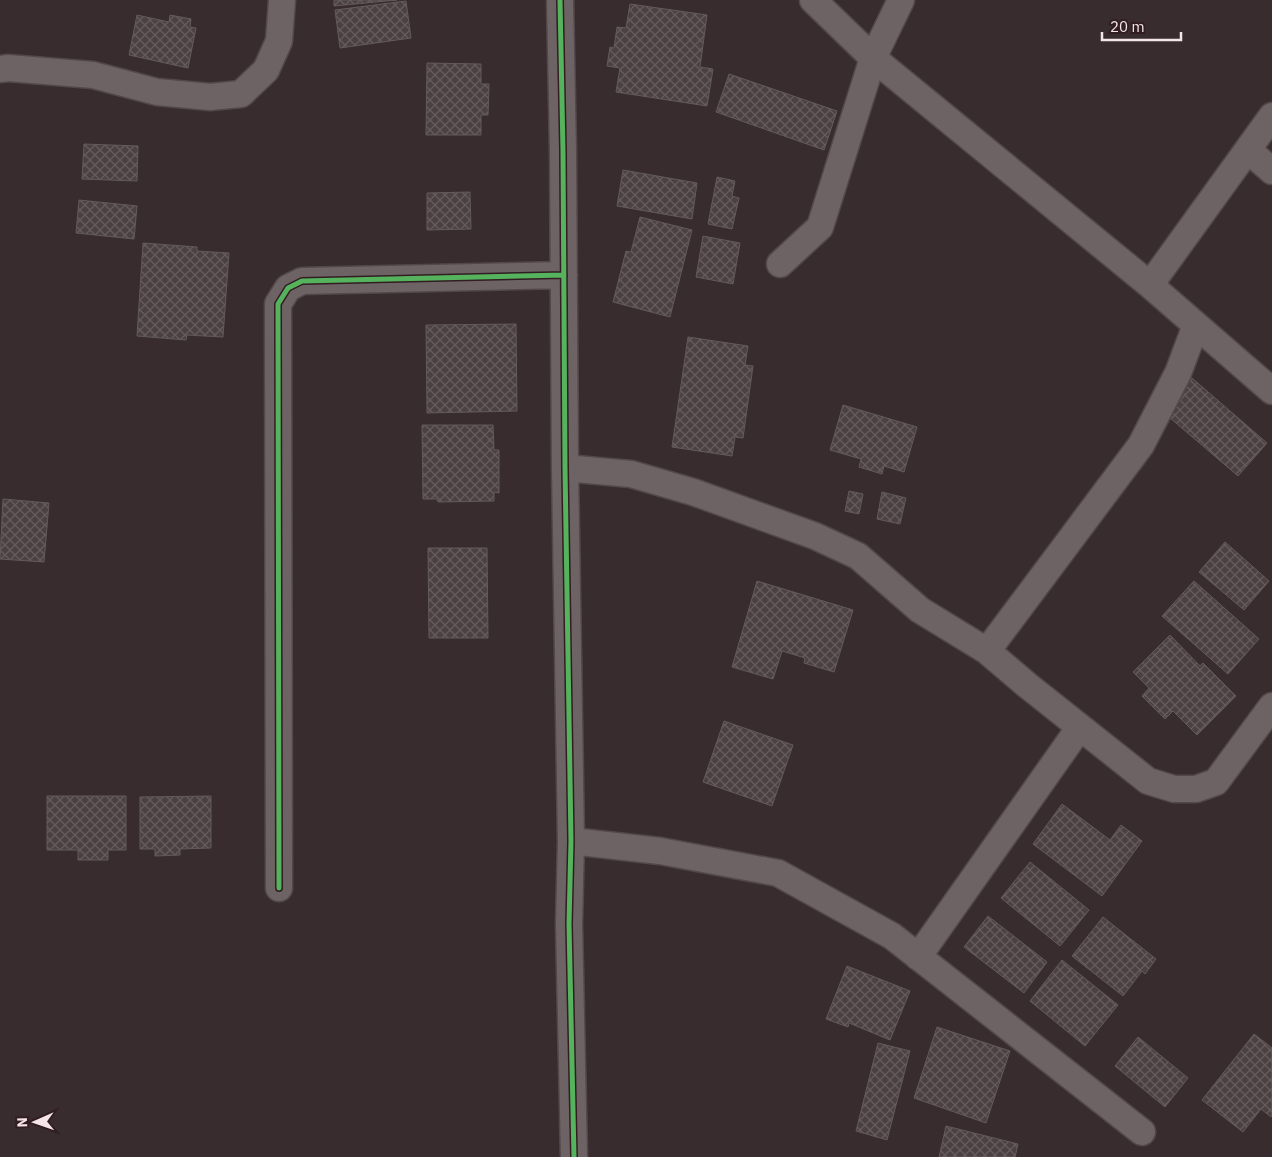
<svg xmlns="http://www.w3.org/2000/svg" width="1272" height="1157" viewBox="0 0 1272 1157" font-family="'IBM Plex Sans',sans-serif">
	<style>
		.building { fill: url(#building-cross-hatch); stroke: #635a5b }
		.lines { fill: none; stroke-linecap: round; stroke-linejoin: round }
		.minor-casing { stroke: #524849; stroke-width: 29 }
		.minor { stroke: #6d6365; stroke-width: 26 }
		.cycleway-casing { stroke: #321e22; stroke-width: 8 }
		.cycleway { stroke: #56b35d; stroke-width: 5 }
	</style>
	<defs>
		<pattern id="building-cross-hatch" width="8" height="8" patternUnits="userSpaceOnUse" patternTransform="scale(1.25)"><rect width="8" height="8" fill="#4b4143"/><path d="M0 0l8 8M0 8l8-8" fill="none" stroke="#665c5e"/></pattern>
	</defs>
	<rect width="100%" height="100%" fill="#382c2e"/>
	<path class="building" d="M334 0H397L334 6Z
		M406 1 411 38 340 48 335 10Z
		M630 4 707 15 700 67 713 69 707 106 616 92 620 68 607 66 610 47 614 48 617 27 626 28Z
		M137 15 169 22 170 15 191 19 190 27 196 28 188 68 129 55Z
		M427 63 481 64V84H489L488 115H481V135H426Z
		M729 74 837 111 824 150 716 112Z
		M84 144 138 146 137 181 82 179Z
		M623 170 697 183 692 219 617 206Z
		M717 177 735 181 732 196 739 198 732 229 708 224Z
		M470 192 471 229 427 230V193Z
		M79 200 137 206 134 239 76 233Z
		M640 217 692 230 670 317 613 302 626 251 631 252Z
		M703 236 740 243 733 284 696 277Z
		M143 243 197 247V251L229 253 223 337 187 335 186 340 137 336Z
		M516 324 517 411 427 413 426 325Z
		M688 337 748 346 745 365 753 366 743 438 735 437 732 456 672 447Z
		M1192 378 1267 443 1238 476 1163 412Z
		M843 405 917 427 904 472 884 466 882 474 859 467 861 459 830 450Z
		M422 425H493L494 450H499V493L494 492V501L438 502 437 499H423Z
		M849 491 863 494 859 514 845 511Z
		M882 492 906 498 900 524 877 519Z
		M3 499 49 503 44 562 0 559Z
		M1225 542 1269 581 1244 610 1199 572Z
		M428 548H487L488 638H429Z
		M757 581 853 610 834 672 804 663 805 658 782 651 773 679 732 667Z
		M1194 581 1259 639 1228 674 1162 616Z
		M1170 635 1200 666 1203 663 1236 696 1197 735 1173 711 1165 719 1142 696 1149 688 1133 672Z
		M724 721 793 745 772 806 703 782Z
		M47 796H126V850H108V860H78V850H47Z
		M211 796V848L180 849V855L155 856V849H140V797Z
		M1062 804 1110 840 1121 825 1142 841 1102 896 1033 844Z
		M1030 862 1089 910 1060 946 1001 898Z
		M988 916 1047 962 1024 993 964 947Z
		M1103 917 1156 959 1145 974 1142 971 1123 996 1072 956Z
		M1062 960 1118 1005 1085 1046 1030 1001Z
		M847 966 910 991 890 1040 849 1023 848 1027 826 1019Z
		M937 1027 1010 1051 986 1123 914 1098Z
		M1254 1034 1272 1048V1115L1271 1117 1261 1109 1243 1132 1202 1100Z
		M1138 1037 1188 1078 1165 1107 1115 1066Z
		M878 1043 910 1051 887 1140 856 1131Z
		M946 1126 1018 1144 1015 1157H939Z"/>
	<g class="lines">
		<defs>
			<path id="minor" d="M560 0 563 151 565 468 571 841 569 924 574 1157
				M813 0 873 58 1150 285 1272 391
				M0 69 8 68 93 75 157 92 210 97 241 94 266 70 279 41 282 0
				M1248 150 1272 171
				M780 264 820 227 873 58 901 0
				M1150 285 1272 116
				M565 468 631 474 693 492 815 536 858 556 920 610 987 651 1027 685 1148 781 1174 789H1196L1216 782 1272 706
				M987 651 1141 445 1178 373 1196 325
				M571 841 660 851 778 873 892 936 1142 1132
				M279 888 278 304 288 288 302 281 564 275
				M918 957 1080 727"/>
		</defs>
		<use href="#minor" class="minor-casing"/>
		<use href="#minor" class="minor"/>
		<defs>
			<path id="cycleway" d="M560 0 563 151 565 468 571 841 569 924 574 1157
				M279 888 278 304 288 288 302 281 564 275"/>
		</defs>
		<use href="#cycleway" class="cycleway-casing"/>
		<use href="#cycleway" class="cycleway"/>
	</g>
	<g transform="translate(35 1122) rotate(268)" stroke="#321e22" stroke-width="4" paint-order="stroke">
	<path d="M0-4L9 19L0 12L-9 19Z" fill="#f4e6e8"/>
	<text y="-8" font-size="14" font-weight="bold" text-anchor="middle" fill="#f4e6e8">N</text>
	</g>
	<path d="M1102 32v8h79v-8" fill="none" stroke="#f4e6e8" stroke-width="2.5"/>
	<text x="1110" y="32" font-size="15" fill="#f4e6e8" stroke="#321e22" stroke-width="4" paint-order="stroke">20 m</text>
</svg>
